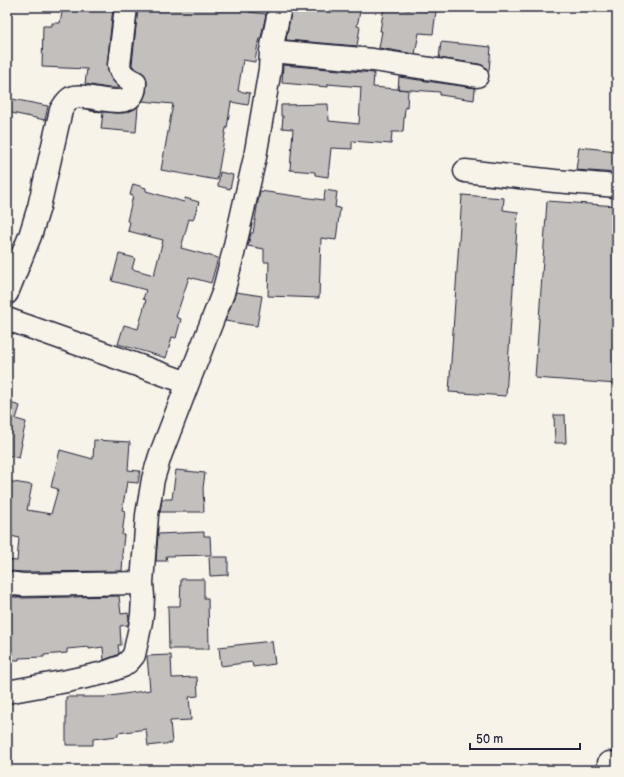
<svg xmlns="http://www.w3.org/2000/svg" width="624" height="777" viewBox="0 0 624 777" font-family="'Balsamiq Sans',sans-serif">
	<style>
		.building { fill: #c2bfbd; stroke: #22223b }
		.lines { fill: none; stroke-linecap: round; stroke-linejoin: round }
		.minor-casing { stroke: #22223b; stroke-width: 25 }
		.minor { stroke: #f7f3e8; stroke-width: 22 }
	</style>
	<rect width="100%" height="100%" fill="#f7f3e8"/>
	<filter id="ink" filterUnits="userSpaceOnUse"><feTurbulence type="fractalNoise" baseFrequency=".025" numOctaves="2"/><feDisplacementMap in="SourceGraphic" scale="8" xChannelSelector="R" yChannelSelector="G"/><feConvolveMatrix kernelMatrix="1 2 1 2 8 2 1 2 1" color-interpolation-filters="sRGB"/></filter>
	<g filter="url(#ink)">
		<path class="building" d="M63 7H113L107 67 111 78 120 88H108L85 84 87 69 42 67 43 26H52V23H60Z
			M138 7H250L249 12 266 14 261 38H260L259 43H258L255 62 243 60 238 91 250 93 248 105 231 102 227 128H226L217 180 161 170 173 104 142 101 146 93 147 82 145 75 140 71 134 68 132 65Z
			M292 7H361L357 26 360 27 357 46 286 40Z
			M384 7H395L409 10 410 8 436 11 433 34 419 33 415 54 379 48 382 31H380Z
			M441 42 491 47 489 71H488L484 66 479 64 439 58Z
			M283 65 374 73 373 87 408 90 407 108 405 107 403 132H392L391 144 352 141V149L331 148 328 177 315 175V172L290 170 293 129 282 128 283 116H281V105L328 104 329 121 359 124 361 87 328 84V87L282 83Z
			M399 77 475 88 474 100 440 95V92L398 89Z
			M7 98 48 106 45 120 7 112Z
			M138 106 136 132 101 129 103 112 90 111V110L114 113H124L135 109Z
			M579 147 617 151V173L576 170Z
			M220 172 233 175 230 189 218 186Z
			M133 184 146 188V191L184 202 185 198 199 202 193 220 189 219 181 248 218 258 211 283 189 277 176 317 181 319 176 338 172 337 166 358 118 344 124 325 138 329 146 300 143 299 146 290 112 281 119 254 135 258 132 269 154 275 163 240 128 231 130 222 127 221 133 196 130 195Z
			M325 190 337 192 335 207 340 208 336 240 321 238 319 298 268 296 269 262H264V249L248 246 251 233H253L257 207 260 191 324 200Z
			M462 195 504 198 503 210 518 212 506 396 449 392Z
			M547 201 617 206V384L535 378Z
			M236 292 262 296 257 326 225 321Z
			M7 402 20 406 16 419 26 422 21 443H22L19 458 7 455Z
			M554 415H565L566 443H555Z
			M94 440 130 442 128 470 140 471 138 483 127 482 122 510 125 511 122 535H124L122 555 123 556 122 571 24 572 7 571V560L17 561 19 538 7 535V481L32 485 27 510 51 514 58 489 51 487 60 450 93 459Z
			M176 470 205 473 203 488 204 512H160L162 499H172Z
			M204 532V536H210L211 555 166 556 167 561H156L158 534Z
			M209 557H228V575L210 576Z
			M181 579H204V598H208L209 649H169L168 606H180Z
			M7 596 23 598 119 596 121 614 128 613 129 619 128 625 120 626 121 645H118L119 653 117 655 104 660 103 647 89 649V647L67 649V653L44 655V657L19 658V660H7Z
			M272 641 275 664 253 667 252 662 221 666 219 647Z
			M171 655 172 678 197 677 198 696 189 697 191 720 170 721 172 743 148 746 146 729 118 733V736L93 739V745H66V697H104L150 690 147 656Z"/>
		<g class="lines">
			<defs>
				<path id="minor" d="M271 51 373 60 477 76
					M465 171 555 181 617 186
					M7 293 30 236 39 207 61 110C64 106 66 101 71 98 87 91 127 113 134 91 135 88 135 85 135 82 128 79 120 75 119 65L126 7
					M7 319 188 383
					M7 583 23 585 142 583
					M7 692 67 681 104 673 123 666 129 661 134 655 140 627 142 615 143 597 142 583 147 515 153 479 160 456 188 383 223 293 233 254 255 157 270 69 271 51 280 7
					M609 763 617 765"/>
			</defs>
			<use href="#minor" class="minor-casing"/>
			<use href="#minor" class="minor"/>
		</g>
	</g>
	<rect width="624" height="777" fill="none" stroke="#f7f3e8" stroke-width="24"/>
	<rect x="12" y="12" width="600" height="753" fill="none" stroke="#22223b" stroke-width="1.5" filter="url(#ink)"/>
	<path d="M470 743v6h110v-6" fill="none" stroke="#22223b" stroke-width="2"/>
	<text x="476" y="743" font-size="12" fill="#22223b" stroke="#f7f3e8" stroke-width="3" paint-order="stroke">50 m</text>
</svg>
